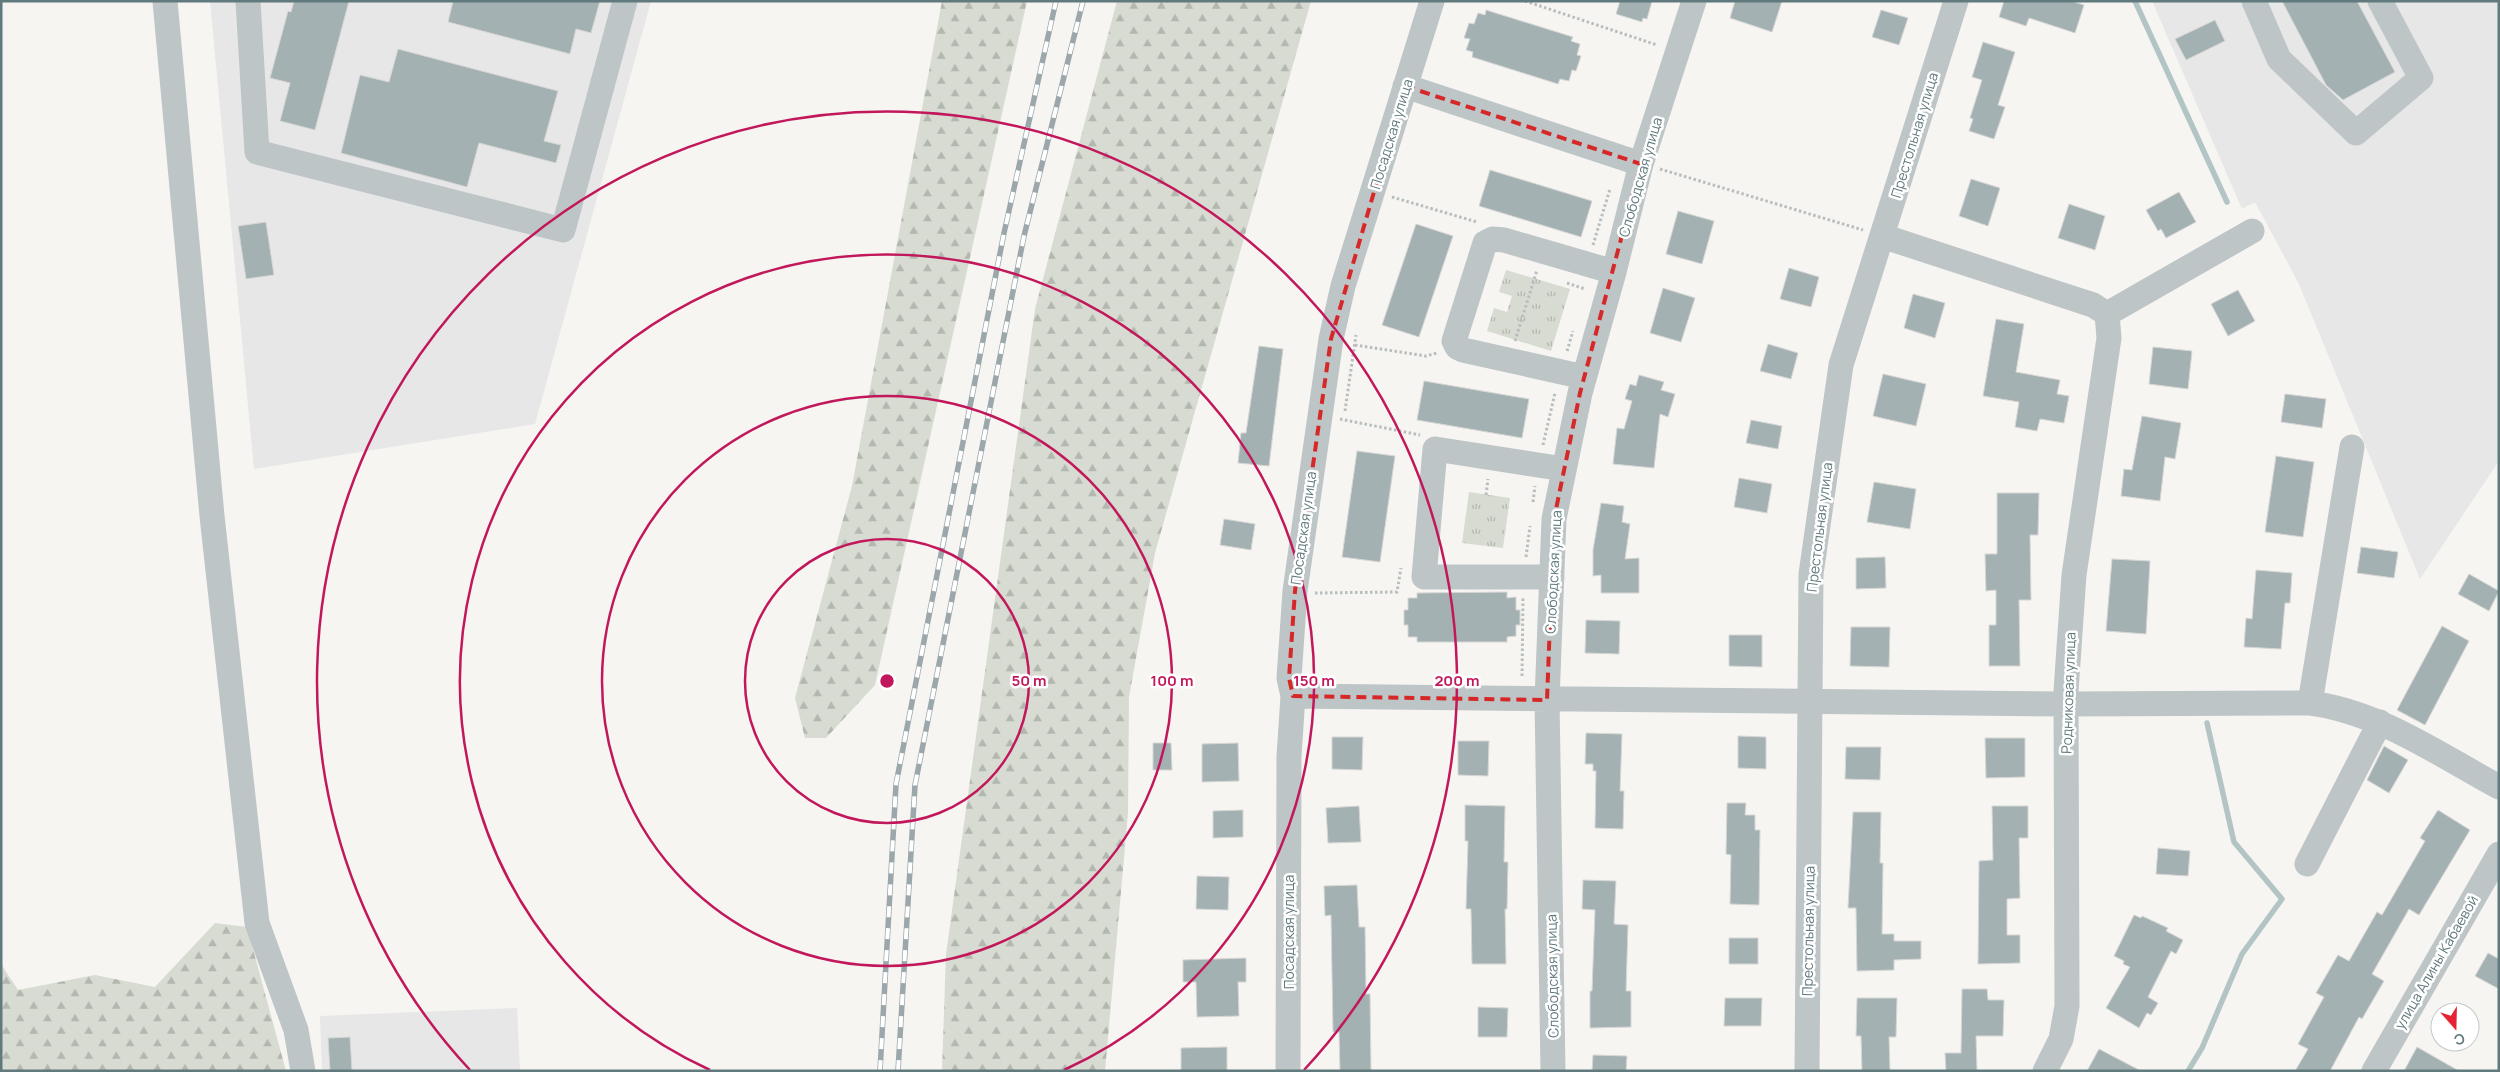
<svg xmlns="http://www.w3.org/2000/svg" width="2500" height="1072" viewBox="0 0 2500 1072" font-family="Manrope,sans-serif">
	<style>
		.built { fill: #e6e7e6 }
		.forest { fill: url(#forest-firs) }
		.park { fill: url(#park-tufts) }
		.lines { fill: none; stroke-linecap: round; stroke-linejoin: round }
		.stream { stroke: #b2c5c4; stroke-width: 5.5 }
		.building { fill: #a3b1b2; stroke: #d7d6d5 }
		.path { stroke: #b8bdbe; stroke-width: 3; stroke-dasharray: 2.5 2.5; stroke-linecap: butt }
		.minor { stroke: #bec5c7; stroke-width: 25 }
		.rail-casing { stroke: #9ba7aa; stroke-width: 5.5 }
		.rail { stroke: #fff; stroke-width: 4; stroke-dasharray: 11; stroke-linecap: butt }
		.marked { fill: none; stroke: #d62828; stroke-width: 4; stroke-dasharray: 10 6; stroke-linejoin: round }
		.ring { fill: none; stroke: #c2185b; stroke-width: 2.5 }
		.labels { text-anchor: middle; dominant-baseline: central; stroke-width: 5; stroke-linejoin: round; paint-order: stroke }
		.street-label { font-size: 14px; fill: #607a7e; stroke: #fff }
		.centre { fill: #c2185b; stroke: #fff; stroke-width: 2.5 }
		.ring-label { font-size: 15px; text-anchor: middle; font-weight: bold; fill: #c2185b; stroke: #fff; stroke-width: 5; stroke-linejoin: round; paint-order: stroke }
	</style>
	<defs>
		<pattern id="forest-firs" width="22" height="20" patternUnits="userSpaceOnUse" patternTransform="scale(1.25)"><rect width="22" height="20" fill="#d7dbd1"/><path d="M5 1l3.5 6h-7zM16 11l3.5 6h-7z" fill="#b2b7af"/></pattern>
		<pattern id="park-tufts" width="24" height="20" patternUnits="userSpaceOnUse" patternTransform="scale(1.25)"><rect width="24" height="20" fill="#d7dbd1"/><path d="M3 7l-1-3M5 7V3M7 7l1-3M15 17l-1-3M17 17v-4M19 17l1-3" fill="none" stroke="#b2b7af"/></pattern>
	</defs>
	<rect width="100%" height="100%" fill="#f6f5f2"/>
	<path class="built" d="M210 1H651L535 424 254 469Z
		M2152 1H2499V461L2420 579 2299 284 2255 202 2242 209Z
		M517 1008 520 1071H322L320 1016Z"/>
	<path class="forest" d="M942 1H1027L875 685 826 738H805L795 698 852 486Z
		M1117 1H1311L1155 553 1129 697 1128 813 1105 1071H942L946 954 1035 309Z
		M215 923 247 927 286 1071H1V964L18 990 95 975 155 987Z"/>
	<path class="park" d="M1506 270 1570 289 1551 351 1487 331 1494 308 1507 312 1512 296 1499 292Z
		M1469 492 1510 498 1503 548 1462 543Z"/>
	<g class="lines">
		<path class="stream" d="M2135 1 2227 202
			M2188 1071 2202 1048 2242 954 2282 899 2234 842 2207 723"/>
	</g>
	<path class="building" d="M294 1H349L315 130 280 121 290 83 270 78 288 11 291 12Z
		M453 1H600L591 33 576 29 570 54 448 22Z
		M1620 1H1652L1647 19 1643 18 1642 22 1616 14Z
		M1735 1H1782L1772 32 1730 18Z
		M2004 1H2071L2084 5 2075 33 2029 18 2026 26 1999 17Z
		M2282 1H2357L2395 72 2343 100 2326 85Z
		M1486 10 1573 37 1571 41 1580 44 1577 55 1581 56 1576 71 1572 70 1569 81 1560 79 1558 84 1472 57 1473 52 1466 50 1470 39 1464 38 1469 23 1474 24 1478 13 1485 15Z
		M1881 10 1908 18 1899 45 1872 37Z
		M2215 20 2225 41 2186 60 2175 39Z
		M1983 42 2015 52 1998 105 2005 107 1994 139 1969 131 1973 119 1970 118 1982 80 1972 77Z
		M398 49 558 91 544 141 561 145 556 163 479 143 467 187 341 153 360 75 389 82Z
		M1490 170 1592 201 1581 237 1479 206Z
		M1971 179 2000 188 1988 226 1959 216Z
		M2179 192 2196 222 2166 238 2161 229 2158 231 2146 210Z
		M2069 204 2105 216 2095 250 2058 238Z
		M1678 211 1714 221 1702 264 1666 254Z
		M266 222 274 275 246 279 238 226Z
		M1416 224 1453 236 1419 337 1382 325Z
		M1789 268 1819 277 1811 307 1780 299Z
		M1663 288 1695 298 1681 342 1650 333Z
		M2238 290 2255 321 2228 336 2211 304Z
		M1913 294 1945 303 1935 338 1904 328Z
		M1996 319 2024 324 2016 372 2060 380 2057 394 2069 396 2064 423 2040 419 2037 431 2015 427 2019 402 1983 396Z
		M1768 344 1798 353 1791 379 1760 371Z
		M1259 346 1283 349 1269 466 1238 463 1241 433H1246Z
		M2153 347 2192 351 2188 389 2149 384Z
		M1883 374 1926 384 1916 426 1873 416Z
		M1639 375 1664 382 1661 390 1675 394 1668 417 1660 414 1654 468 1613 464 1617 428 1624 429 1632 401 1625 399 1630 384 1636 386Z
		M1424 381 1529 399 1522 438 1417 420Z
		M2285 394 2326 399 2322 428 2281 422Z
		M2142 416 2181 423 2175 459 2165 457 2160 501 2121 496 2124 469 2132 470Z
		M1751 420 1782 426 1778 449 1746 443Z
		M1357 451 1395 456 1380 562 1342 557Z
		M2276 456 2314 462 2303 537 2265 532Z
		M1739 478 1772 484 1767 513 1734 507Z
		M1874 482 1916 489 1910 529 1867 522Z
		M1997 493H2039L2038 535H2030L2031 600H2019L2020 666H1989V625H1996V590L1986 591 1985 554H1997Z
		M1601 503 1624 506 1622 522 1630 524 1625 559 1639 558V593H1601V575L1593 576V550Z
		M1224 519 1255 524 1251 550 1220 545Z
		M2361 547 2398 552 2394 578 2357 573Z
		M1885 557 1886 588 1856 589V558Z
		M2112 559 2150 561 2146 634 2106 631Z
		M2256 570 2292 573 2290 603H2285L2281 649 2244 647 2246 618 2252 619Z
		M2469 574 2499 591 2489 611 2458 594Z
		M1507 592V598L1516 597V610H1520V625H1516V636L1507 637V642H1417V637H1408V625H1404V610H1408V598H1417V593Z
		M1586 620 1620 621 1619 654 1585 653Z
		M2442 626 2469 641 2425 725 2397 710Z
		M1851 627H1890L1889 667 1850 666Z
		M1729 635H1762V667L1729 666Z
		M1586 733 1622 734 1620 791H1624L1623 829 1595 828 1596 771H1593V764H1585Z
		M1738 736 1766 737V769L1738 768Z
		M1332 737H1363L1362 770 1332 769Z
		M1985 738H2025V777L1986 778Z
		M1458 741H1489L1488 776 1458 775Z
		M1153 743H1171L1172 770H1153Z
		M1238 743 1239 781 1202 782V744Z
		M2384 746 2408 760 2389 793 2367 780Z
		M1846 747H1881L1880 780 1845 779Z
		M1727 803H1746L1745 815H1755V830H1760L1759 905 1730 904 1731 855 1726 854Z
		M1465 805 1505 806 1504 862H1508L1507 909H1505L1506 964H1472L1471 909H1466L1468 841H1465Z
		M1359 806 1361 842 1328 843 1326 808Z
		M1992 806H2028V838H2019L2020 898 2007 899V935H2020V963L1978 964 1979 861 1993 860Z
		M1243 810V837L1213 838V811Z
		M2438 810 2470 830 2419 915 2409 909 2372 974 2384 981 2362 1019 2359 1017 2330 1071H2295L2308 1049 2298 1044 2324 997 2316 993 2338 955 2349 961 2377 912 2382 915 2425 841 2420 838Z
		M1853 812H1881L1880 863H1883L1882 934H1894V941H1921V959L1894 960V970L1857 971 1856 908H1848Z
		M2158 848 2190 851 2188 876 2156 874Z
		M1197 876 1229 877 1228 910 1196 909Z
		M1583 880 1616 881 1614 924 1628 925 1626 991H1631V1027L1590 1028V991H1592L1595 910 1582 909Z
		M1357 885 1359 927H1365L1366 994H1370L1371 1071H1340L1339 1032H1333L1331 915 1325 916 1324 886Z
		M2134 915 2141 918 2142 916 2168 928 2166 931 2183 940 2176 954 2171 951 2148 997 2158 1003 2151 1015 2147 1013 2139 1028 2106 1008 2130 967 2123 964 2124 961 2114 956Z
		M1729 938H1758V964H1729Z
		M2488 953 2499 959V989L2475 976Z
		M1246 958V982H1238L1239 1016 1197 1017 1196 982H1183V960Z
		M1962 989H1987L1988 1000H2004L2003 1036H1976L1977 1071H1946L1945 1053H1961Z
		M1725 998H1762L1761 1026H1724Z
		M1857 998H1897L1896 1037H1889L1890 1071H1862L1861 1036H1856Z
		M1478 1007 1508 1008 1507 1037H1478Z
		M350 1037 352 1071H330L328 1038Z
		M1227 1047V1071H1181V1048Z
		M2417 1047 2459 1071H2404Z
		M2099 1049 2141 1071H2087Z
		M1593 1055 1627 1056 1626 1071H1592Z"/>
	<g class="lines">
		<path class="path" d="M1525 1 1657 45
			M1660 169 1863 230
			M1392 197 1477 222
			M1593 245 1610 189
			M1567 283 1585 289
			M1515 341 1537 270
			M1355 345 1426 356 1437 353
			M1567 351 1573 331
			M1345 411 1356 335
			M1340 419 1420 435
			M1543 445 1555 393
			M1486 495 1488 479
			M1533 502 1535 486
			M1526 557 1530 526
			M1315 593 1397 592 1401 568
			M1522 676 1523 598"/>
		<path class="minor" d="M165 1 212 516 257 923 296 1030 303 1071
			M248 1 257 152 563 230 625 1
			M2254 1 2279 59 2356 133 2421 78 2380 1
			M1405 86 1641 164
			M1882 236 2093 305 2107 314
			M2107 314 2252 231
			M1584 377 1463 350 1457 347 1454 341 1485 243 1493 239 1504 240 1614 272
			M1552 577H1424L1435 449 1564 469
			M1293 696 2066 704 2310 703C2379 712 2438 754 2499 787
			M2310 703 2352 447
			M2307 864 2380 722
			M1288 1071 1289 756 1293 696 1289 678 1295 591 1331 339 1343 286 1432 1
			M1553 1071 1547 700 1554 519 1580 393 1614 272 1641 164 1694 1
			M1807 1071 1811 574 1841 365 1956 1
			M2045 1071 2061 1039 2067 1006 2066 691 2074 575 2109 338 2107 314
			M2374 1071 2499 854"/>
		<defs>
			<path id="rail" d="M880 1071 896 784 1004 233 1056 1
				M898 1071 915 785 1024 236 1083 1"/>
		</defs>
		<use href="#rail" class="rail-casing"/>
		<use href="#rail" class="rail"/>
	</g>
	<path class="marked" d="M1405 86 1641 164 1580 393 1554 519 1547 700 1293 696 1289 678 1295 591 1331 339Z"/>
	<g class="ring">
		<circle cx="887" cy="681" r="142"/>
		<circle cx="887" cy="681" r="285"/>
		<path d="M710 1070A427 427 0 1 1 1064 1070"/>
		<path d="M470 1070A570 570 0 1 1 1304 1070"/>
	</g>
	<g class="labels">
		<g class="street-label">
			<text transform="translate(1391 134) rotate(-73)">Посадская улица</text>
			<text transform="translate(1914 135) rotate(-73)">Престольная улица</text>
			<text transform="translate(1640 177) rotate(-74)">Слободская улица</text>
			<text transform="translate(1819 527) rotate(-83)">Престольная улица</text>
			<text transform="translate(1303 528) rotate(-82)">Посадская улица</text>
			<text transform="translate(1553 572) rotate(-87)">Слободская улица</text>
			<text transform="translate(2068 693) rotate(-88)">Родниковая улица</text>
			<text transform="translate(1808 931) rotate(-89)">Престольная улица</text>
			<text transform="translate(1288 932) rotate(-90)">Посадская улица</text>
			<text transform="translate(2436 962) rotate(-60)">улица Алины Кабаевой</text>
			<text transform="translate(1552 976) rotate(-91)">Слободская улица</text>
		</g>
	</g>
	<circle cx="887" cy="681" r="8" class="centre"/>
	<g class="ring-label">
		<text x="1029" y="686">50 m</text>
		<text x="1172" y="686">100 m</text>
		<text x="1314" y="686">150 m</text>
		<text x="1457" y="686">200 m</text>
	</g>
	<rect width="2500" height="1072" fill="none" stroke="#607a7e" stroke-width="5"/>
	<g transform="translate(2455 1027) rotate(160)"><circle r="24" fill="#ffffff" stroke="#bfcacb"/>
	<path d="M0-4L9 19L0 12L-9 19Z" fill="#e52332"/>
	<text y="-8" font-size="14" font-weight="bold" text-anchor="middle" fill="#607a7e">С</text>
	</g>
</svg>
